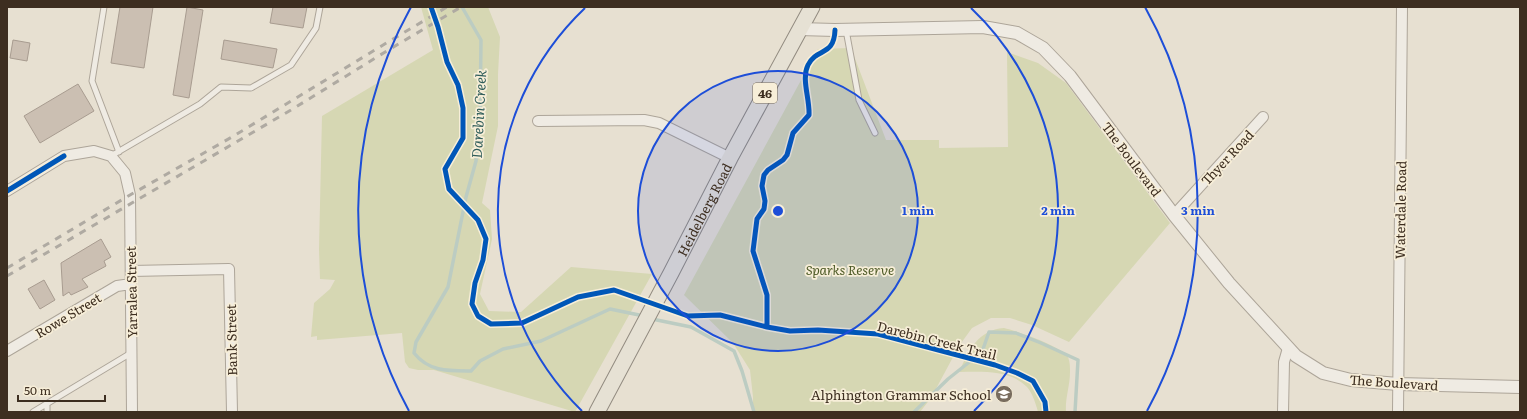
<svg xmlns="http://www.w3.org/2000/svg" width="1527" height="419" viewBox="0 0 1527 419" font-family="Literata,serif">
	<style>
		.green { fill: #d6d7b3 }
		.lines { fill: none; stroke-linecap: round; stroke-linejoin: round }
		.stream { stroke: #bcccc2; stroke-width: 3.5 }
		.building { fill: #cbbfb2; stroke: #a89c90 }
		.service-casing { stroke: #ada599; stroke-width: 7 }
		.minor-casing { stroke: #ada599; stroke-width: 12 }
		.tertiary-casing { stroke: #ada599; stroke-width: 14 }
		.primary-casing { stroke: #928b80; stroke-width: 17 }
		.service { stroke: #efebe3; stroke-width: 5 }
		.minor { stroke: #efebe3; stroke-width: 10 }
		.tertiary { stroke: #efebe3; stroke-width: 12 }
		.primary { stroke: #e6e1d4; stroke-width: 15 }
		.rail { stroke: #afaaa2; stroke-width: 3; stroke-dasharray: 7 7; stroke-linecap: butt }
		.cycleway-casing { stroke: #f7eed8; stroke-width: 8 }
		.cycleway { stroke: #0057b8; stroke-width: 5 }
		.ring { fill: none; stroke: #1d4ed8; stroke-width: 2 }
		.labels { text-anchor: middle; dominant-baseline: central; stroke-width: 3.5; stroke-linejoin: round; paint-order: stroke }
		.shield { fill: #f7eed8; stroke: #756857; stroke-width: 1 }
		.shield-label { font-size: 12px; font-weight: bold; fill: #3d2e20 }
		.street-label { font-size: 13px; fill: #3d2e20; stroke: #f7eed8 }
		.park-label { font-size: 13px; font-style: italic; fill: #4d5a26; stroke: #f7eed8 }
		.poi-label { font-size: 13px; fill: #3d2e20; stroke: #f7eed8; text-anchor: end }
		.water-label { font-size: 14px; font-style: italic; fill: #2f5d5a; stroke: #f7eed8 }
		.centre { fill: #1d4ed8; stroke: #f7eed8; stroke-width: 2 }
		.ring-label { font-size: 12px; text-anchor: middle; font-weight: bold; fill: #1d4ed8; stroke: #f7eed8; stroke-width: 3.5; stroke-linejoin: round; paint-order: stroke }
	</style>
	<rect width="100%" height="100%" fill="#e7e0d1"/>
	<path class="green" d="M421 7H488L500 37 498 74V126L482 203 490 210 492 239 480 294 489 311 521 312 571 267 652 274 575 412 434 370H418L409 368 405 362 402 333 317 340V336L311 337 314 303 330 289 335 280 320 279 319 249 322 116 433 50Z
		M851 48 886 140H939V148L1008 147 1007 52 1038 63 1066 83 1170 223 1069 342 1032 325 1010 318H991L972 328 959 346 931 398 920 412H753V397L750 370 733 343 684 295 818 49Z
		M1004 328C1017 331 1061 346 1068 357 1070 362 1070 367 1070 372 1070 386 1065 398 1066 412H1038C1036 404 1032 392 1027 387 1009 369 981 372 959 372 969 350 978 330 1004 328Z"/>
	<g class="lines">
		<path class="stream" d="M462 7 481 40 480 123 476 161 466 197 448 287 416 342 414 353C429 372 449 371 471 371L480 361 503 349 541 341 610 309 644 316
			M652 319 691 327 734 351 742 371 754 412
			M914 412 948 379 982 352 989 332 1016 333 1041 343 1078 360 1075 412"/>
	</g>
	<path class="building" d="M120 7H153L144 68 111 63Z
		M187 7 203 10 189 98 173 95Z
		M273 7H307L303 28 270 23Z
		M13 40 30 43 27 61 10 58Z
		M224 40 277 49 273 68 221 59Z
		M78 84 94 111 40 143 24 116Z
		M101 239 111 257 104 261 106 266 82 279 88 287 71 295 69 292 63 296 61 263Z
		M44 280 55 300 40 309 28 289Z"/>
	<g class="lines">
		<defs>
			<path id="service" d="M104 7 92 81 119 152
				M846 30 859 100 875 133
				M111 156 200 104 221 87 251 88 291 65 316 28 320 7
				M47 404V412
				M33 412 131 353"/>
			<path id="minor" d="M538 121 644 120 659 123 730 158
				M7 191 64 156 94 151 111 156 125 173 130 195 132 412
				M1174 215 1263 117
				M131 271 229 269 232 412
				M7 351 117 286 131 284
				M1283 412 1284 362 1288 348
				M1398 412 1402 7"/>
			<path id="tertiary" d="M799 29 835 30 983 27 1017 33 1043 48 1070 76 1174 215 1229 283 1296 356 1323 373 1351 380 1398 384 1520 387"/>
			<g id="primary">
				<path id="s1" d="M597 412 671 273 730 158 812 7"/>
			</g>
		</defs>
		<use href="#service" class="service-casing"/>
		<use href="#minor" class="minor-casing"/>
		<use href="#tertiary" class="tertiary-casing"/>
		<use href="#primary" class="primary-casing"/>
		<use href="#service" class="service"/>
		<use href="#minor" class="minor"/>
		<use href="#tertiary" class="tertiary"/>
		<use href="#primary" class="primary"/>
		<path class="rail" d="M7 268 130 195 232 137 388 42 447 7
			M7 276 291 110 390 49 461 7"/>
		<defs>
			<path id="cycleway" d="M431 7 438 27 447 62 458 85 463 108V138L445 169 449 189 478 220 486 239 483 260 475 283 472 304 478 316 491 324 522 323 578 297 614 290 688 316 720 315 767 327 790 331 818 330 878 334 995 365 1017 373 1033 381 1045 402 1046 412
				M7 191 64 156
				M767 327V295L753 251 757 219 764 209 765 201 762 186 764 175 768 170 783 160 787 155 793 133 809 115C810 99 801 79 808 65 817 47 834 57 835 30"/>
		</defs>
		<use href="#cycleway" class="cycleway-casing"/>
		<use href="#cycleway" class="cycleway"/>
	</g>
	<circle cx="778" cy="211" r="140" fill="#1d4ed8" fill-opacity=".12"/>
	<g class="ring">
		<circle cx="778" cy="211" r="140"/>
		<path d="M582 411A280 280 0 0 1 585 8M971 8A280 280 0 0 1 974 411"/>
		<path d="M409 411A420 420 0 0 1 411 7M1145 7A420 420 0 0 1 1147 411"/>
	</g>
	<defs>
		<symbol id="school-disc" viewBox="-11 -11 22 22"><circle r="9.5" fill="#786c5e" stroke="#f7eed8"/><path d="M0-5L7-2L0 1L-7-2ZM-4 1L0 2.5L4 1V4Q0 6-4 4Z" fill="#fff"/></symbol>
	</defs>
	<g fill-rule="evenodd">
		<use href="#school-disc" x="994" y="384" width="20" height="20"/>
	</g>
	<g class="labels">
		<rect class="shield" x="753" y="83" width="24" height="20" rx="3"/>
		<g class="shield-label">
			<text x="765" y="93">46</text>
		</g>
		<g class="street-label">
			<text transform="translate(1227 157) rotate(-47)">Thyer Road</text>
			<text transform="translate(1132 159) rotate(53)">The Boulevard</text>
			<text stroke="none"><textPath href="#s1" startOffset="229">Heidelberg Road</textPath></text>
			<text transform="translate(1400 210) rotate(-89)">Waterdale Road</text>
			<text transform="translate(131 292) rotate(-91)">Yarralea Street</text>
			<text transform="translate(68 315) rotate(-31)">Rowe Street</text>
			<text transform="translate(231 340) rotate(-91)">Bank Street</text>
			<text transform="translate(937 340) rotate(14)">Darebin Creek Trail</text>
			<text transform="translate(1394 382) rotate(4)">The Boulevard</text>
		</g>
		<g class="park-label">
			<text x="850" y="269">Sparks Reserve</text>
		</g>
		<g class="poi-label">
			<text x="991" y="394">Alphington Grammar School</text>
		</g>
		<g class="water-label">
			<text transform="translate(478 114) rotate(-87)">Darebin Creek</text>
		</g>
	</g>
	<circle cx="778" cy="211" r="6" class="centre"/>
	<g class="ring-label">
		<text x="918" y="215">1 min</text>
		<text x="1058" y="215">2 min</text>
		<text x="1198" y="215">3 min</text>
	</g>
	<rect width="1527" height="419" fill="none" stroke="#3d2e20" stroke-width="16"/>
	<path d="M18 395v6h87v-6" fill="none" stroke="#3d2e20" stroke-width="2"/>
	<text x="24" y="395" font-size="12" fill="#3d2e20" stroke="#f7eed8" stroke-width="3" paint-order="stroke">50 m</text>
</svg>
